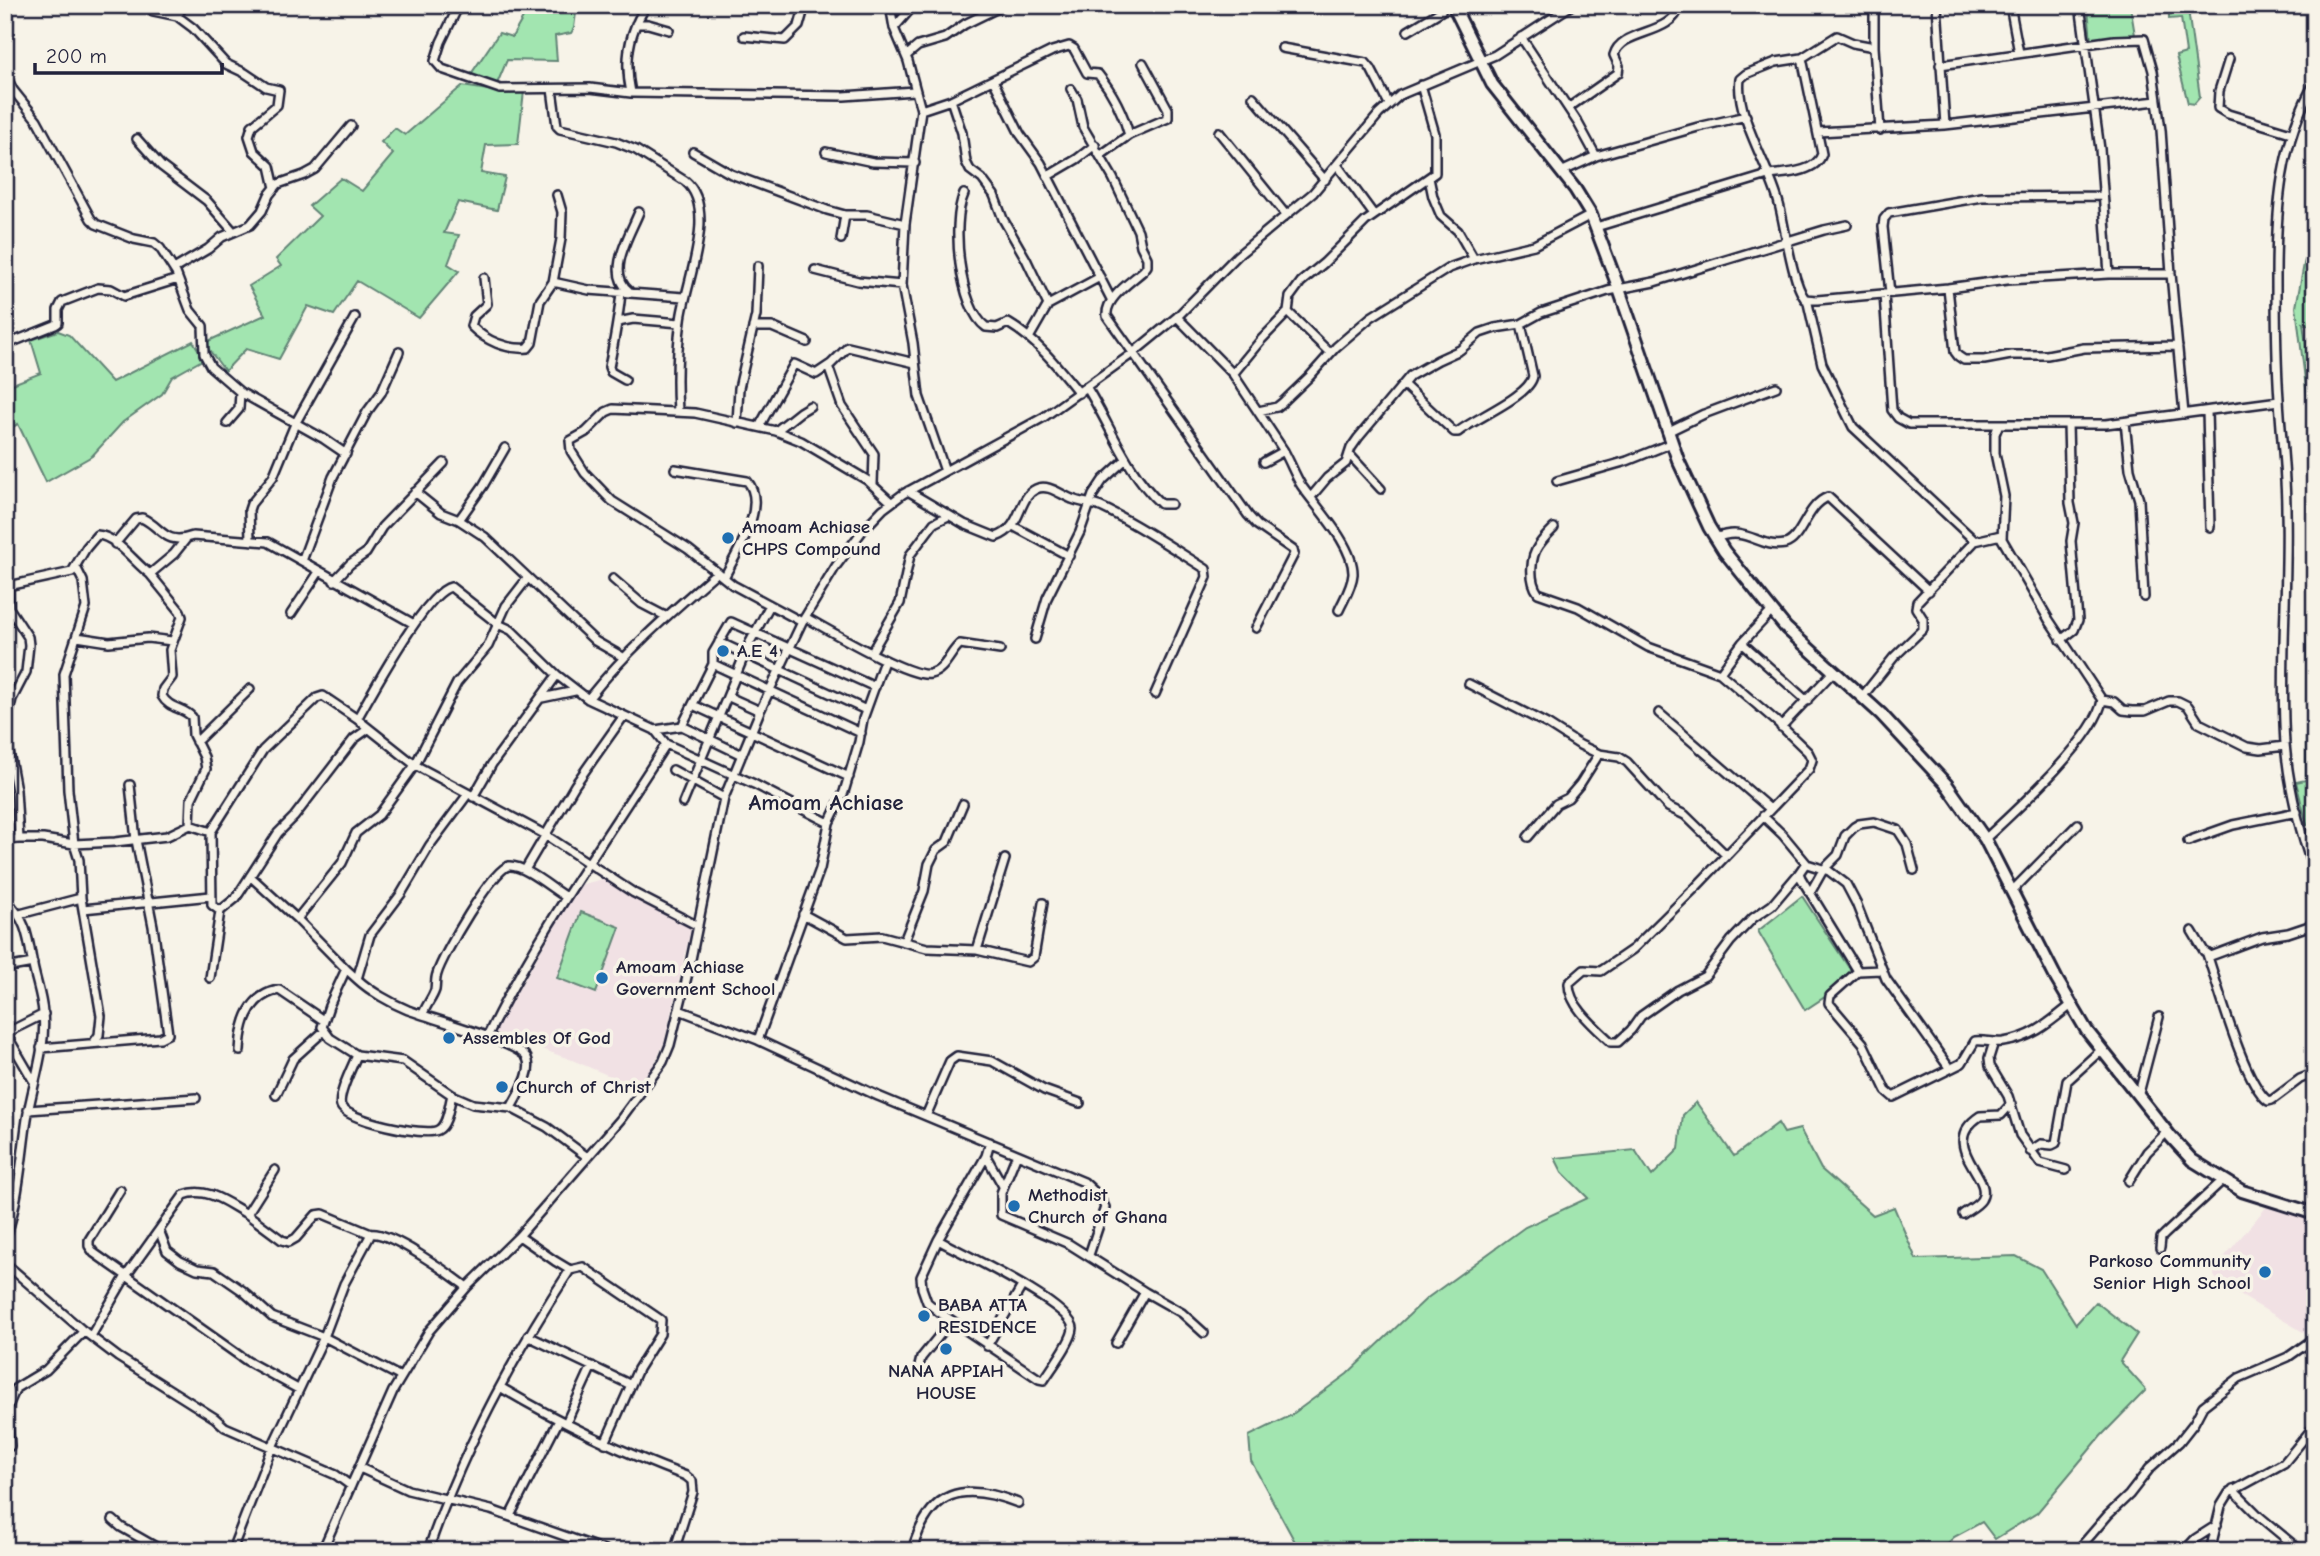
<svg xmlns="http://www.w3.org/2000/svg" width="2320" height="1556" viewBox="0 0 2320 1556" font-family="'Comic Neue',sans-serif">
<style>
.built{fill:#f1e1e4}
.green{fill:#a2e5b0;stroke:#628476;stroke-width:2}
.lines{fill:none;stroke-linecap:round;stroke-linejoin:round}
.street-casing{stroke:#22223b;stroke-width:12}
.secondary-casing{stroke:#22223b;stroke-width:16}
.street{stroke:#f7f3e8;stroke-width:7}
.secondary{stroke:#f7f3e8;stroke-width:10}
.poi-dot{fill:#1f6fb2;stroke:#f7f3e8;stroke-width:2.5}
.labels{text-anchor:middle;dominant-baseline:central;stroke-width:7;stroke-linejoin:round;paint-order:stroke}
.poi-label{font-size:19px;font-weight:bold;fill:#22223b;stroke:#f7f3e8;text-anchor:start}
.quarter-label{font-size:23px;font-weight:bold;fill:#22223b;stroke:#f7f3e8}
</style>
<rect width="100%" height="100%" fill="#f7f3e8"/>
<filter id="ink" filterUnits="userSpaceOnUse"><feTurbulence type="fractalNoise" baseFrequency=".0143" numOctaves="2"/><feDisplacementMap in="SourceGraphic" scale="14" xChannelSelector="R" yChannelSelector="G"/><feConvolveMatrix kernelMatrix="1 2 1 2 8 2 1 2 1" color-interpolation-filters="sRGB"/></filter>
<g filter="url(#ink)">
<path class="built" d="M603,879L692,925L664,1043L650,1073L638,1088L572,1060L494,1032L579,885Z
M2268,1205L2315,1220V1328L2310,1336L2219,1283L2214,1276L2215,1268Z"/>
<path class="green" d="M515,5H577L574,28L571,33L555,36L557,61L507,60L497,84L469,77L499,33L512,37L523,18Z
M2130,5L2135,35L2091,41L2088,8Z
M2169,5H2190L2189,17L2200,97L2194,104L2188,103L2176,56L2186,53L2181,18L2169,19Z
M462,86L495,91H524L518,144L486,145L481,173L505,177L497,210L458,202L444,233L459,235L448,264L459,271L419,318L357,281L334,315L308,306L279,359L246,349L225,371L204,343L265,315L249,286L281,266L276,259L320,216L309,206L341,178L362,191L393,154L381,142L395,128L405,135Z
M2315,224V328L2303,323L2311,382L2315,391V827L2313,824L2307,825L2296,782L2306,780L2307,649L2313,515L2310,420L2296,307L2304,264Z
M58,331L69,335L112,382L193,341L204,359L172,377L162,394L123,422L92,456L46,482L18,424L5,431V387L41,373L31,340Z
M1802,896L1855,977L1805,1010L1758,931Z
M581,912L620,927L596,993L557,978Z
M1696,1102L1734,1156L1778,1123L1784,1133L1800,1129L1821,1169L1873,1215L1894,1207L1916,1259L2016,1256L2041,1269L2076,1324L2096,1302L2137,1334L2120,1361L2146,1390L2101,1436L2037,1513L1995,1539L1982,1522L1954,1537L1940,1551H1300L1251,1461L1249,1436L1290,1416L1347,1374L1426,1299L1525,1227L1588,1198L1562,1172L1555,1158L1635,1150L1652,1176L1679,1149L1683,1115Z"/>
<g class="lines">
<g class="street-casing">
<path id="street" d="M459,5L441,42L435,61L442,69L500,89L590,88L631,93
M498,5L508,10
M647,5C628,32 624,61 631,93L844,96L914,91
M890,5L894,28L908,61L921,110L905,224L902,285L913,343L919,396L945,471
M1874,5V47L1880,130
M1937,5L1945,125
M2010,5L2019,53
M2080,5L2100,149L2109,274
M153,11L177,16L193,28L226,64L245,73L266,87L279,90L277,105L252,126L249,136L254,151L270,166L275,188
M177,16L184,5
M636,24H648L669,30
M894,28L914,5
M1408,31L1441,11
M744,36L785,40L799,26L805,5
M1521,37L1578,123L1596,156
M1874,47L1853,43L1837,36L1802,58L1776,62L1746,74L1740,79C1735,116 1770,167 1779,204C1785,226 1792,282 1805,299L1817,300L1948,288L2007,280L2109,274H2171
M1282,48L1366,63L1371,69L1389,104
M906,56L918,46L945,38L965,24L1004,5
M2229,59L2219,91L2218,108L2228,114L2291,133
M1940,65L2114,40L2144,39L2153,71L2161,130L2171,274L2184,414
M5,74L13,90L37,120L91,219L96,224L134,239L154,243L160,248L176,273L190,310L203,326L204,354L211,367L240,392L324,439L346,454
M993,80L1020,134L1041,163L1111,299
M2315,82C2280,143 2276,208 2276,277C2276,318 2276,358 2279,399C2281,436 2286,473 2286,510C2288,588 2280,666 2285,744C2289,788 2300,833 2315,874
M552,89L557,126L560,129L616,142L636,150L685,181C719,209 685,284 681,320C677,350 676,381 678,411
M1071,89L1077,99L1083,127L1113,178L1138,231L1141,246L1147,258V266L1144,270C1131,282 1105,298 1107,316L1248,515L1257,525L1293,550L1294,554L1256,628
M1253,97L1325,180
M951,100L962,133L966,162L970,170L982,179L994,195L1003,219L1026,259L1048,305
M1568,108L1618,73L1619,66L1614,55C1621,28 1672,37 1680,5
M921,110L951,100L1052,51L1069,46L1074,49L1087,73L1098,74C1113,93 1123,112 1129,135L1101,155
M1219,132L1286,215
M1818,132L1945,125L2157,101
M1129,135L1168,118V109L1143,63
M137,139L161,166L207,201L233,231
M693,152L731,174L827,210L845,215H867L905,224
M826,152L873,162L915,163
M1338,166L1374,215
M1561,172L1596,156L1698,127L1746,116
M1048,176L1077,159L1095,145
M1429,178L1433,197L1441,216L1458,231L1474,259
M964,194C951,222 959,308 986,327L997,328L1008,323C1037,340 1058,367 1079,393
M1596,227L1768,175C1785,173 1816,173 1822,154L1802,58
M841,239L845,215
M174,269L208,249L222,237L250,225L262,211L269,195L278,184L304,175L315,169L351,126
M815,270L858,281L902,285
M484,278L487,304L474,316L471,326C486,341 507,350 528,348L532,343L540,301L553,282L561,239L562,212L557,195
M553,282L589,290L684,297
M1948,288L1955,352L1958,356L1964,360H1984L2011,355H2047L2084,348L2178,346
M629,291C605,272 631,233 639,212
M621,292C619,317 614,341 609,367L611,372L625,380
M1890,293L1883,227L1884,219L1889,213L1982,197L2103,196
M1884,294L1892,410L1898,418L1909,424H2106L2279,401
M1807,299L1822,364L1853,427L1975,541
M1288,312L1330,353
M1177,317L1233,374L1284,451
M618,322L633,319L680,323
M753,327H772L807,342
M1029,338L1048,305L1100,277
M5,345L55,325L58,323V310L62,302L98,288L111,289L124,296L178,279
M828,366L842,406L874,454L873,484
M1233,374L1261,340L1288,312L1290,297L1301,282L1324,263L1366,221L1435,173V134L1421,85
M1404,385L1454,432H1458C1475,418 1530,396 1533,376L1521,324
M1087,388C1111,427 1127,472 1161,504H1171
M1258,411L1277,407L1282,403L1310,376L1336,347L1371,317L1449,268L1474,259L1534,245L1591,215
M2207,411L2210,527
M2125,422L2130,469L2139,500L2144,597
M227,423L239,409L240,392
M737,423L739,388L756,315L758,266
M759,427L794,364L816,374L831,364L848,347L915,363
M776,431L800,412L810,406
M1667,432L1704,414L1776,387
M1349,454L1381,489
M1264,462L1284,451C1290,462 1295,475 1301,485C1317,508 1354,546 1353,574C1352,587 1344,599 1339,610
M675,469L747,481C769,505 735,555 724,578
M1557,481L1627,461L1672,443
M908,491L964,524L996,537C1023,528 1017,498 1036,489C1048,483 1061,495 1072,499C1082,503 1093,503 1103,508C1139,525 1172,548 1206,569L1207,577L1155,694
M415,492L441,513L459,520L485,537L595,641L623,657
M1311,497L1327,478L1346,463L1351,448L1358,438L1410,376L1438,360L1460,350L1480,333L1495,328L1521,324L1541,313L1608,291L1654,282L1824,230L1847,225
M459,520L483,486L505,448
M1013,526L1069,556
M1554,528C1549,533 1543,539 1539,545C1530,557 1529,581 1538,593L1578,607L1648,647L1720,673L1777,722L1808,752L1812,760L1809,769L1696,887L1633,949L1601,971L1584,970L1569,983C1568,1005 1596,1028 1611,1042H1618L1631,1030L1641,1016L1678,990L1705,976L1731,941L1753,918L1772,905L1799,873
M1716,538C1747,525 1759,549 1785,544C1802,540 1806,505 1828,497L1929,591
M250,539L249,510L251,504L273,477L295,424L355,317
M115,544L136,519L142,518C163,528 164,546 193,536L268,542L414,624
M302,561L333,477L367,412L381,393L399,352
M76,567L83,581L86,607L64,674L68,790L74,844L79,860L81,898L101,1016L99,1035L94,1042
M150,574L180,611L182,617L170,650L172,677L163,689L162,696C169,709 183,707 192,717L193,735L204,757L206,769L191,800L190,825
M613,579L642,604L665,616
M334,581L350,564L366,553L382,527L444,463
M291,614L319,572
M805,617C827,629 909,678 930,674C945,671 950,652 960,644L1000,650
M802,622L733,585L688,549L612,501L585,473L571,451L570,441L586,432L606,412L613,409L695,413L776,431L801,441L867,480L891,502
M77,637L109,642L148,638L172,641
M1035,639L1047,598L1080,532L1093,495L1103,480L1125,460
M2061,640L2074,630L2078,620L2071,541L2074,523L2070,503L2068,424
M719,642L866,710
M1742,643L1807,701
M871,653L900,603L910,555L934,523L948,516
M713,664L861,733
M1720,673L1742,643L1771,612
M1469,684L1547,724L1580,745L1599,754L1619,757L1627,762L1668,807L1685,815L1726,855
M729,697L760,711
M1862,697L1894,657L1923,629V619L1916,608L1917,602L1975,541L2001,535
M542,698L575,691
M588,699C628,649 670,613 717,572
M2102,700L2114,702L2123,710L2132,711H2145L2169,701H2178L2188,706L2199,723L2247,747L2261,749L2285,746
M693,705L849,777
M1659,713L1770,809
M357,719C371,694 427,591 451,587L498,624L511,630L557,675L588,699L655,730L666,744L754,784L829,823
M682,726L742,755
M1781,727L1834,671
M368,729L354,739L294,817L278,833L236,898L220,911L212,905L211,832L263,750L317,698L323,696L357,719L415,765L544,834L634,893L698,926
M655,730L682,726L713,664V653L731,622L875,687
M196,742L250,689
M673,770L724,798
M468,794L430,845L401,894L370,935L357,979L346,969L329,1006L322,1027L330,1038L357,1055L403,1061L452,1095L473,1104L511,1108L547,1127L586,1156
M473,797L492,764L557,675
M683,803L749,644L770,605
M1763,816L1783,835L1807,864L1829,871L1846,884L1856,903L1886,979L1950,1069
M1528,837L1556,804L1568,798L1580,784L1599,754
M19,839H43L74,844L115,842L167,836L190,825L211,832
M1985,839C2015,811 2097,737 2102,700L2049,620L2002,539L2004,496L1995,453V434L1999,424
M5,840L19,839L16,790L5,730L12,699L26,672L29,645L28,637L9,608L8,586L72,572L86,548L97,535C117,536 134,563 150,574L174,554L186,539
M2188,841L2233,825L2297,812
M1806,863L1799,873L1801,878L1858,971
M525,870L575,785L623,717
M250,876L297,919L346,969
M2012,891L2078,824
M1810,893L1823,870L1838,855L1845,836L1854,827L1859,824L1874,822L1898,830L1907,844L1914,870
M5,899C27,920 28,937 33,966C36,981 42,997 43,1013C47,1048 32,1085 27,1119C21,1160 19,1201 5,1240
M83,909L211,896
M20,914L81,898
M803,914L847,938L882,936L927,948L977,950L1028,962L1034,957L1043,903
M297,919L342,863L356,833L379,815L415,765L457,683L488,646L506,606L527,579
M2192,931L2204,951L2211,956L2262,937L2288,933L2315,924
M904,941L924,891L929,864L936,850L947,842L963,804
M977,950L1005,859
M2207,954C2218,986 2244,1083 2268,1101L2272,1100L2300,1079L2315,1073
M5,968L33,963
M1881,970L1858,971L1830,996L1829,1003L1863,1043L1886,1091L1893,1097L1962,1063L1975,1041C1985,1040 1993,1043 2003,1042C2032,1038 2049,1023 2071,1005
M210,978L220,911
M357,979C370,991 391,1003 408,1010C429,1018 518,1042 527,1058C534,1073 517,1095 511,1108
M679,1010L758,1040L878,1096L1084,1182L1099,1196L1105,1207L1089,1255
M423,1014C426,1005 432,999 435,990C436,985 435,979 437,974C442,956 493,868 509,866C525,865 552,889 566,897
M5,1032L33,1080
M6,1033L44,1014
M488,1035C538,932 605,840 666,744
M758,1040L820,869L829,823L844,792L859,742L863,719L884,661
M1994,1042L1989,1058L1990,1066L2008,1096L2020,1135L2040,1163L2066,1170
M41,1048L160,1038L168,1034L153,926L136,840L130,785
M240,1051C241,1023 249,995 279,990L323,1020
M357,1055C353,1065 337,1096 341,1106C346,1120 425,1137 438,1130C448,1125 449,1105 452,1095
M276,1095L293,1059L324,1031
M2138,1097L2159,1017
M28,1110L196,1098
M926,1116L950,1061L957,1056L992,1061L1044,1090L1080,1103
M2030,1151L2041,1144L2052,1145L2056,1143L2067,1081L2101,1050
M1017,1154L1001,1193V1215L1069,1244L1145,1292L1116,1343
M986,1156L1003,1186
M275,1170L247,1214L282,1240L289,1242L296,1238L316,1215L323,1214L371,1234
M2129,1181L2147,1152L2167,1132
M120,1190L89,1240V1246L94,1253L247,1361L298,1389
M1963,1214C1968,1210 1977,1206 1981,1200C1996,1177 1935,1146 1980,1116L2001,1115L2011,1104
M159,1230L167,1251L180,1261L197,1269L214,1271L243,1291L272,1317L324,1337L401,1377
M938,1240C961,1253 1071,1304 1073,1328C1073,1340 1051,1369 1044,1380L1039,1379L939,1312L927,1302L922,1288L921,1277L938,1240L986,1156L990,1142
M2160,1248L2161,1238L2165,1234L2223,1180
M5,1263L81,1329L118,1357L215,1418L225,1427L336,1475L351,1486
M570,1270L583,1267L661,1320L660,1334L638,1369L605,1443
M1145,1292L1182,1313L1204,1333
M91,1336L126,1276L184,1195C207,1186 227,1203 247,1214
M528,1336L631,1385
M987,1346L1022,1286
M919,1366L921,1358L951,1321
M500,1387C559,1422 621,1452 686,1476L692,1481L693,1492L674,1551
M566,1423L592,1366
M10,1446L7,1409L16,1388L46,1370L84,1331
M360,1468L408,1490L491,1510L607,1551
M2233,1490L2260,1517L2301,1551
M510,1516L559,1420
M113,1520L121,1527L163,1551
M234,1551L235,1542L272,1447L324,1337L344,1284L371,1234C390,1231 450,1274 467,1287
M322,1551L393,1391L429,1331L467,1287L519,1236L620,1120L663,1062L670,1045L689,969L724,798L760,711L802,622L836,566L863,530L883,509L903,494L1044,417L1133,353L1177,317L1237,256L1313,193L1379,114L1400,95L1495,55L1572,5
M428,1551C462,1450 512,1358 570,1270L555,1261L519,1236
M912,1551C929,1490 962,1481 1018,1503
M2077,1551L2108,1515L2129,1495L2150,1468L2179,1442L2194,1423L2203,1406L2239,1378L2288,1357L2315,1338
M2184,1551L2195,1539L2217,1525
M2210,1551L2221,1506L2229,1493L2284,1463L2315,1425"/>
</g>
<g class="secondary-casing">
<path id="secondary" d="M1453,5L1492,84L1575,189L1591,215L1619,289L1678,460L1709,527L1724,551L1786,628L1881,714L1947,785L1985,839L2057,980L2087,1031L2171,1137L2192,1160L2242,1191L2315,1214"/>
</g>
<use href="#street" class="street"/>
<use href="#secondary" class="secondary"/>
</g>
</g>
<g class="poi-dot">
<circle cx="728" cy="538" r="7"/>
<circle cx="723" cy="651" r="7"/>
<circle cx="602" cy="978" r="7"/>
<circle cx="449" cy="1038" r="7"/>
<circle cx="502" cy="1087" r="7"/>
<circle cx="1014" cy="1206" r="7"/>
<circle cx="2265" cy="1272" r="7"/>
<circle cx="924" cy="1316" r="7"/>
<circle cx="946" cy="1349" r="7"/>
</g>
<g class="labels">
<g class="poi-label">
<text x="742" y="527">Amoam Achiase<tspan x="742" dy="22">CHPS Compound</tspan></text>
<text x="737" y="651">A.E 4</text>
<text x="616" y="967">Amoam Achiase<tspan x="616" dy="22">Government School</tspan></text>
<text x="463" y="1038">Assembles Of God</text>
<text x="516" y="1087">Church of Christ</text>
<text x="1028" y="1195">Methodist<tspan x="1028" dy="22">Church of Ghana</tspan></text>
<text x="2251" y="1261" text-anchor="end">Parkoso Community<tspan x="2251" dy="22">Senior High School</tspan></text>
<text x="938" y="1305">BABA ATTA<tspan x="938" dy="22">RESIDENCE</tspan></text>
<text x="946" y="1371" text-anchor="middle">NANA APPIAH<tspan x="946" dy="22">HOUSE</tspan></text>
</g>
<g class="quarter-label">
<text x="826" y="802">Amoam Achiase</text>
</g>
</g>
<rect width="2320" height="1556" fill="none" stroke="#f7f3e8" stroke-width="28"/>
<rect x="14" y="14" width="2292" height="1528" fill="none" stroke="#22223b" stroke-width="2.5" filter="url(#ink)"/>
<path d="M35 63v10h187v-10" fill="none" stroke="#22223b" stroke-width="3.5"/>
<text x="46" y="63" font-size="21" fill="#22223b" stroke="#f7f3e8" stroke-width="5" paint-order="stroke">200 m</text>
</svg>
